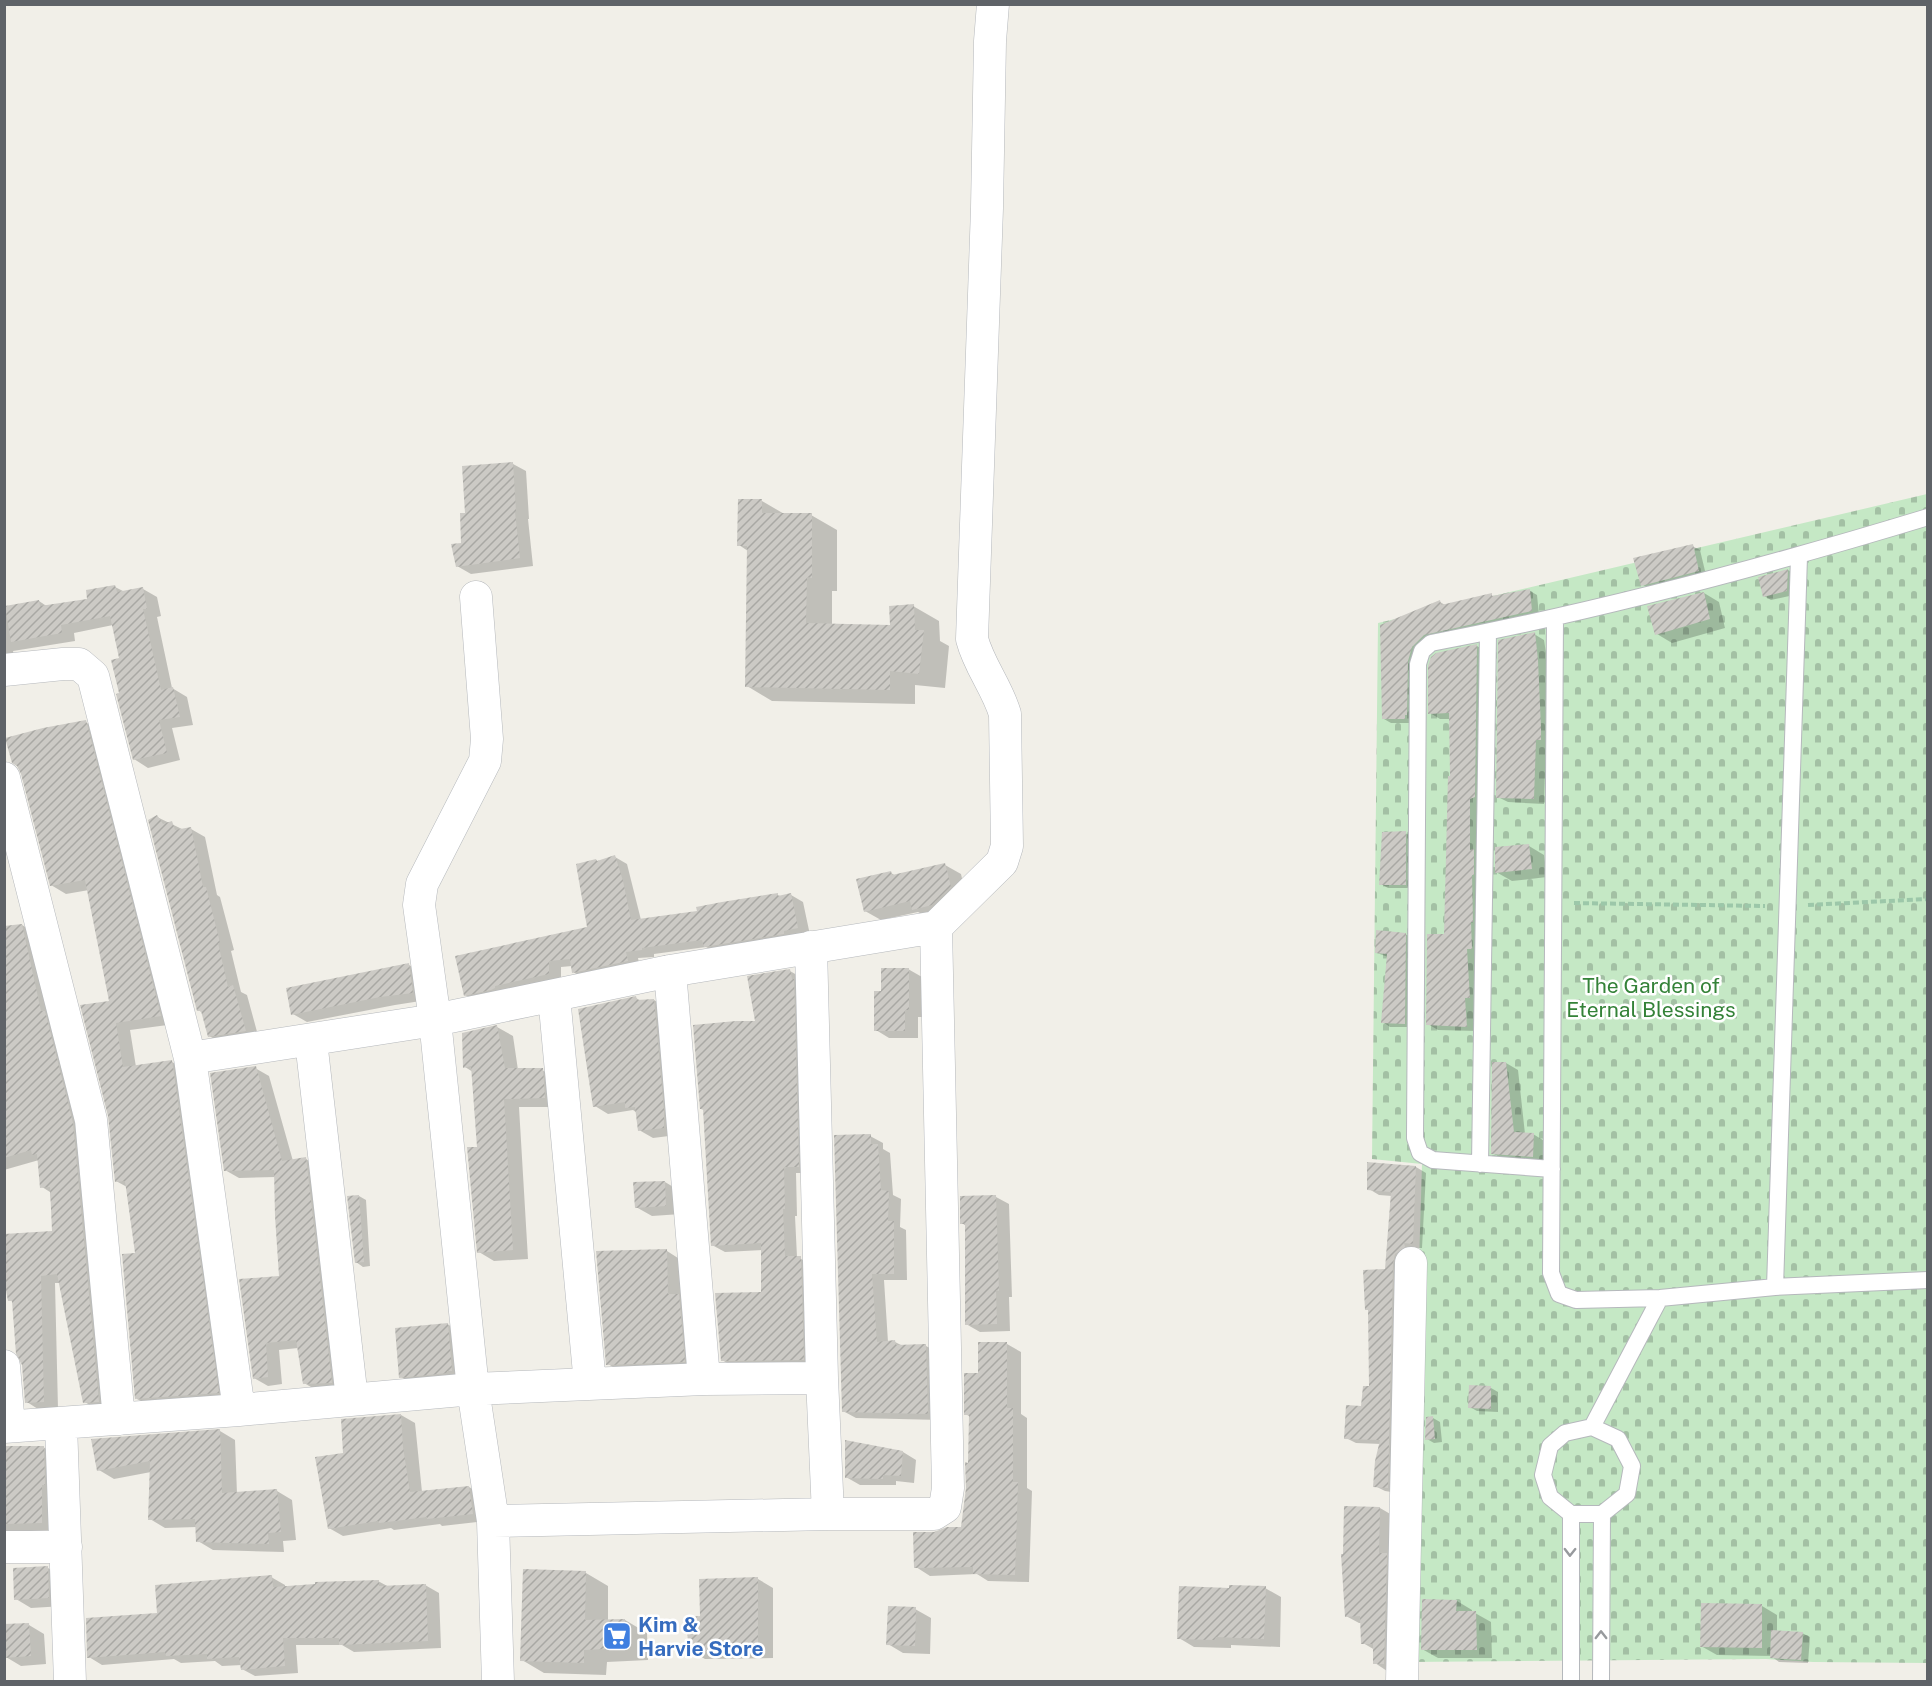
<svg xmlns="http://www.w3.org/2000/svg" width="1932" height="1686" viewBox="0 0 1932 1686" font-family="'Public Sans',sans-serif">
<style>
.cemetery{fill:url(#cemetery-stones)}
.shadow{fill:#0003}
.building{fill:url(#building-hatch)}
.lines{fill:none;stroke-linecap:round;stroke-linejoin:round}
.lane-casing{stroke:#b5b8bc;stroke-width:18}
.street-casing{stroke:#b5b8bc;stroke-width:33}
.path{stroke:#9cc7a9;stroke-width:4;stroke-dasharray:6 3;stroke-linecap:butt}
.lane{stroke:#fff;stroke-width:16}
.street{stroke:#fff;stroke-width:32}
.oneway{stroke:#979a9d}
.labels{text-anchor:middle;dominant-baseline:central;stroke-width:5;stroke-linejoin:round;paint-order:stroke}
.park-label{font-size:21px;fill:#348238;stroke:#fff}
.shop-label{font-size:21px;font-weight:bold;fill:#366cbe;stroke:#fff;text-anchor:start}
</style>
<defs>
<pattern id="cemetery-stones" width="16" height="16" patternUnits="userSpaceOnUse" patternTransform="scale(1.5)"><rect width="16" height="16" fill="#c5e8c5"/><path d="M2 7V4a2 2 0 0 1 4 0v3zM10 15v-3a2 2 0 0 1 4 0v3z" fill="#a3c0a4"/></pattern>
<pattern id="building-hatch" width="6" height="6" patternUnits="userSpaceOnUse" patternTransform="scale(1.5)"><rect width="6" height="6" fill="#cccac5"/><path d="M-1 1l2-2M0 6l6-6M5 7l2-2" fill="none" stroke="#a9a8a4"/></pattern>
</defs>
<rect width="100%" height="100%" fill="#f1efe8"/>
<path class="cemetery" d="M1927,494V1663L1813,1662L1766,1659L1407,1662L1422,1164L1372,1159L1378,623Z"/>
<path class="shadow" d="M513,464L526,471L529,519H528L533,566L471,574L457,566L467,515Z
M762,501L786,515H811L837,530V591H832V625L891,627L913,606L939,621L940,641L949,646L945,688L915,685V704L772,701L747,686L748,551L739,545Z
M1692,546L1700,550L1706,575L1650,589L1643,585Z
M1788,570L1795,574L1794,595L1771,600L1764,596Z
M115,587L125,592L143,589L157,597L161,616L157,617L172,688L187,697L193,725L172,728L180,760L148,768L134,759L121,694V659L113,625L74,633L75,641L13,651L14,656L4,658V607L39,601L48,607L89,600Z
M1530,591L1537,595L1539,615L1422,647L1412,723H1391L1384,719L1381,626L1440,602L1445,605L1491,595L1495,597Z
M1704,593L1719,602L1725,628L1672,643L1657,634Z
M1534,634L1544,640L1548,666L1544,804L1508,802L1498,797Z
M1477,646L1487,652L1477,1031L1438,1030L1428,1024L1445,936L1451,778V719H1440L1430,713L1437,654Z
M85,722L100,730L175,1024L130,1030L136,1067L172,1062L187,1070L233,1401L152,1407L137,1399V1254L127,1187L116,1181L111,1002L89,890L66,894L51,885Z
M157,817L184,830L191,829L205,837L217,895L220,897L234,950L231,951L241,992L247,995L259,1039L224,1044L209,1036L203,1013L198,1010Z
M1405,833L1413,837V888H1388L1381,884Z
M1529,846L1544,855L1547,877L1512,881L1496,872Z
M615,857L627,864L641,920L698,913L778,895L781,897L791,895L803,902L810,935L717,953L706,947L654,954V957L638,958L640,968L585,979L573,972L572,966L561,967V980L478,1002L465,995L589,929L596,860L598,862Z
M945,865L961,874L966,896L929,918L918,912L881,920L865,911L891,873L896,876Z
M22,925L37,934L87,1132L113,1410L99,1411L85,1402L60,1283H55L58,1409L41,1411L27,1402L23,1364L14,1303L10,1300L54,1232L50,1192L42,1187L39,1160L4,1170V934Z
M1405,934L1413,938L1412,1027H1390L1383,1022L1388,957L1377,953Z
M409,965L423,973L427,1000L395,1005L307,1022L293,1014Z
M908,969L922,977L923,1017H918V1038H889L876,1030L883,993Z
M790,971L802,978L811,1173H796L797,1216H795L797,1257L813,1265L816,1366L734,1367L722,1360L763,1294V1250L725,1252L712,1245L704,1110L701,1109Z
M636,998L641,1001L654,1000L668,1008L677,1135L653,1138L639,1130L637,1113L633,1110L608,1114L595,1106Z
M497,1027L513,1036L518,1070H542L558,1079L560,1107H519L528,1259L494,1261L479,1252L478,1148L473,1072L465,1067Z
M1506,1063L1518,1070L1525,1134H1533L1546,1142L1545,1163L1505,1160L1492,1153Z
M255,1068L269,1076L293,1161L306,1159L319,1167L345,1390L318,1391L304,1383L298,1348L279,1350L282,1384L268,1386L254,1378L281,1278L276,1177L239,1178L225,1170Z
M870,1136L883,1143V1149L890,1153L893,1195L901,1199L900,1227L906,1230L907,1280H884L888,1342H895L903,1346H926L939,1353L941,1420L856,1418L843,1411Z
M1416,1167L1426,1173L1422,1248H1414L1398,1493L1385,1491L1375,1486L1381,1444L1356,1443L1346,1438L1363,1408L1371,1387L1369,1311L1367,1309L1386,1270L1392,1196L1379,1195L1369,1189Z
M665,1182L680,1191L681,1214L652,1216L636,1207Z
M359,1196L366,1200L370,1266L363,1267L356,1262Z
M996,1197L1009,1204L1012,1297H1009L1010,1331L980,1332L966,1324V1226L962,1223Z
M667,1251L681,1260L699,1370L623,1373L608,1364Z
M447,1324L463,1333L462,1382L416,1386L401,1377Z
M1007,1344L1021,1352V1414L1027,1418V1488L1032,1491L1029,1582L988,1581L977,1574L930,1576L916,1567L934,1533L963,1528L970,1465V1417L966,1414L980,1375Z
M1491,1388L1498,1392V1412L1477,1411L1470,1407Z
M401,1415L415,1423L422,1492L469,1487L483,1495L486,1521L442,1526L440,1524L394,1530L391,1528L343,1536L329,1528L345,1454Z
M1433,1418L1440,1422L1442,1442L1434,1443L1427,1439Z
M220,1431L235,1440L237,1494L277,1491L292,1500L296,1540L283,1541L284,1552L213,1550L198,1541L197,1527L165,1528L150,1519L151,1472L114,1479L99,1470Z
M43,1447L57,1455L55,1530L31,1531V1535H4V1448Z
M903,1452L916,1460L914,1483L896,1481V1485H860L846,1477Z
M1380,1508L1392,1515L1387,1671L1375,1663V1650L1363,1643L1362,1623H1359L1346,1616Z
M48,1568L63,1577L64,1606L31,1608L16,1599Z
M586,1573L608,1586V1621L625,1620L647,1633L648,1660L607,1662L606,1675L544,1673L522,1660Z
M271,1577L285,1585V1588L378,1581L389,1587L425,1585L439,1593L441,1648L354,1652L342,1645H296L298,1673L255,1676L242,1669V1665L222,1666L215,1661L181,1663L174,1659L102,1665L89,1657L158,1614Z
M758,1579L773,1588V1658L705,1659L689,1650L702,1618Z
M1265,1588L1281,1597L1280,1647L1231,1645V1648L1194,1647L1179,1638L1230,1589Z
M1457,1601L1472,1610V1613H1475L1491,1622L1492,1658H1438L1422,1649Z
M1762,1606L1777,1615V1632L1802,1633L1810,1637L1808,1663L1779,1662L1771,1656L1717,1655L1701,1646Z
M915,1609L931,1618L930,1654L903,1653L888,1644Z
M29,1625L44,1634L46,1664L21,1666L6,1657Z"/>
<path class="building" d="M513,462L516,512H515L520,558L456,567L451,544L461,543L460,513H465L462,466Z
M738,499H762V513H812V578L807,577L806,623L890,625L889,606L914,604L915,630H924L919,674L890,671V690L745,687L747,546H737Z
M1693,544L1699,571L1641,586L1633,558Z
M1788,569L1787,591L1763,597L1758,577Z
M115,585L117,592L143,587L147,609H143L161,690L173,687L180,717L159,720L167,753L133,760L116,694L119,693L111,660L119,658L110,616L61,625L62,633L11,642L5,606L39,600L40,606L87,599L86,590Z
M1530,589L1532,611L1424,635L1412,647L1408,661L1407,715H1405V719H1382L1380,625L1440,600L1441,605L1492,593V596Z
M1704,592L1710,619L1655,635L1647,606Z
M1535,632L1538,660L1541,728V740H1536L1534,799L1496,798L1498,640Z
M1477,644L1475,797L1470,799V850L1474,849V875H1472L1473,922H1471L1472,949H1467L1470,998H1465L1467,1027L1426,1025L1427,934H1444L1448,776H1450L1449,713L1428,714V666L1431,657L1436,653Z
M86,720L161,1016L116,1023L123,1067L172,1060L219,1393L135,1399L122,1254L135,1253L125,1181L115,1182L108,1116L80,1005L109,1001L85,880L50,886L21,774L17,766L12,763L5,738L43,728Z
M157,815L163,824L172,821L175,830L191,827L203,887H206L220,943H218L228,987L233,985L246,1031L208,1037L201,1011H197L148,820Z
M1406,831V885H1379L1382,832Z
M1529,844L1532,869L1495,873V847Z
M615,855L623,881L631,920L697,911L696,907L722,902L778,893V896L791,893L798,928L784,931V934L704,947L702,940L642,948V950L626,952L628,961L572,973L570,959L549,961V974L495,986V988L491,990L464,996L455,956L587,927L576,864L596,859L597,861Z
M945,863L951,887L932,905L912,910L910,901L864,912L856,879L891,871L892,875Z
M22,924L41,1011H45L73,1123L99,1402L83,1403L57,1274L41,1276L44,1402L25,1403L22,1365L16,1354L12,1301H8L4,1280V1234L52,1231L50,1187L40,1188L37,1154L32,1155L31,1150L4,1158V926Z
M1376,930L1406,933L1405,1024L1381,1023L1387,954L1375,953Z
M409,963L413,993L380,997L291,1015L286,988Z
M881,968H909V1010H905V1031H874V991H881Z
M790,969L792,979H794L799,1167H784L785,1209H783L785,1256H801L804,1360L721,1361L715,1293L761,1292V1243L711,1246L703,1109H700L693,1025L736,1021H755L747,976Z
M636,996L637,1000L654,999L664,1111V1128L638,1131L635,1107L625,1108V1102L593,1107L578,1009Z
M497,1025L505,1068H543L545,1098L504,1099L513,1250L477,1253L467,1147H477L471,1066L463,1068L462,1033Z
M1492,1062H1506L1514,1132L1534,1133L1533,1157L1491,1154Z
M256,1066L282,1161L306,1157L332,1383L303,1384L296,1340L266,1343L268,1377L253,1379L239,1279L279,1276L275,1216L274,1170L224,1171L210,1073Z
M871,1134V1144H878L881,1190L889,1191L888,1221H894V1274H872L877,1342L895,1340L896,1345L926,1344L928,1414L842,1412L834,1135Z
M1367,1162L1416,1166L1413,1244L1404,1243L1405,1247L1395,1254L1393,1263L1388,1488L1373,1487L1375,1461L1380,1440L1344,1439L1346,1405L1361,1406L1363,1386H1369L1368,1310H1365L1363,1270L1385,1269L1391,1192L1367,1190Z
M665,1181L666,1206L635,1208L633,1182Z
M359,1195L364,1262L355,1263L347,1196Z
M996,1195L999,1291L996,1290L997,1324L965,1325V1224H960V1196Z
M667,1249L668,1294H679L685,1362L606,1365L596,1251Z
M448,1323L452,1371H447V1373L399,1378L395,1328Z
M978,1342H1007V1408H1013V1482H1018L1015,1575L973,1574V1567L914,1568L913,1532H934L947,1527H961L966,1488L965,1462L968,1463L969,1415H964V1373H978Z
M1469,1385L1491,1386V1409L1468,1408Z
M401,1414L403,1447L410,1492L469,1486L473,1514L427,1519V1517L379,1523L378,1521L328,1529L315,1457L343,1453L341,1419Z
M1433,1416L1435,1439L1425,1440L1426,1417Z
M220,1429L222,1493L277,1489L281,1532L268,1533L269,1544L196,1542L195,1519L148,1520L150,1461L97,1471L91,1439Z
M845,1440L903,1451L901,1476L883,1475V1479L845,1478Z
M4,1446H44L45,1485H42V1523L4,1524Z
M1344,1506L1380,1507L1379,1553H1387L1384,1664H1373V1644H1361L1360,1616L1345,1617L1341,1554H1343Z
M48,1566L49,1598L14,1600L13,1568Z
M523,1569L586,1571L585,1620L625,1619L626,1648L584,1650V1663L520,1661Z
M272,1575L273,1587L315,1584V1582L379,1580V1586L426,1584L428,1641L339,1645V1638H283L285,1666L241,1670L239,1657L207,1659V1654L166,1656L165,1652L87,1658L86,1618L157,1613L155,1585Z
M758,1577V1650L688,1651L687,1617L700,1616L699,1579Z
M1229,1585L1266,1586L1264,1639L1216,1637L1215,1640L1177,1639L1179,1586L1229,1588Z
M1422,1599L1457,1600L1456,1611H1476L1477,1650H1421Z
M1701,1603L1762,1604V1648L1700,1647Z
M888,1606L916,1607L915,1646L886,1645Z
M29,1623L31,1656L4,1658V1624Z
M1771,1630L1803,1632L1801,1660L1770,1658Z"/>
<g class="lines">
<g class="lane-casing">
<path id="lane" d="M1555,618L1551,1273L1559,1294L1576,1300L1660,1298L1775,1287L1928,1280
M1480,1164L1488,633
M1552,1169L1433,1160L1420,1153L1415,1138L1418,664L1422,651L1431,643C1599,611 1764,567 1928,517
M1775,1287L1799,557
M1592,1427L1618,1439L1632,1466L1627,1494L1602,1514H1571L1550,1497L1543,1475L1550,1446L1565,1433L1592,1427L1660,1298
M1571,1682V1514
M1601,1682L1602,1514"/>
</g>
<g class="street-casing">
<path id="street" d="M476,597L487,739L485,761L422,884L419,905L435,1020L473,1389L493,1521L498,1682
M4,670L63,664H79L93,676L190,1058L239,1410
M4,778L91,1120L119,1419
M811,947L822,1378L828,1514
M670,971L704,1379
M554,996L590,1384
M311,1041L352,1399
M190,1058L435,1020L670,971L936,927L1002,862L1007,846L1005,714C997,687 979,666 972,639L987,208L990,41L993,4
M4,1366L9,1426
M61,1424L70,1682
M4,1427L239,1410L473,1389L704,1379L822,1378
M493,1521L828,1514H934L945,1507L948,1488L936,927
M4,1547H66
M1402,1682L1411,1263"/>
</g>
<path class="path" d="M1574,903L1765,906
M1808,905L1928,899"/>
<use href="#lane" class="lane"/>
<use href="#street" class="street"/>
</g>
<defs><path id="oneway-chevron" d="M-2-3.5L2.5 0L-2 3.5" fill="none" stroke-width="1.6" stroke-linecap="round" stroke-linejoin="round" transform="scale(1.5)"/></defs>
<g class="oneway">
<use href="#oneway-chevron" transform="translate(1570 1552) rotate(91)"/>
<use href="#oneway-chevron" transform="translate(1601 1635) rotate(-90)"/>
</g>
<defs>
<g id="supermarket-square" transform="scale(1.5)"><rect x="-9" y="-9" width="18" height="18" rx="4" fill="#3f7fe0" stroke="#fff"/><path d="M-6-5.5h2.5l.6 2H6L4.5 2H-2.5L-4.4-4H-6ZM-1.5 3.2a1.3 1.3 0 1 0 .1 0ZM3 3.2a1.3 1.3 0 1 0 .1 0Z" fill="#fff"/></g>
</defs>
<g fill-rule="evenodd">
<use href="#supermarket-square" x="617" y="1636"/>
</g>
<g class="labels">
<g class="park-label">
<text x="1651" y="985">The Garden of<tspan x="1651" dy="24">Eternal Blessings</tspan></text>
</g>
<g class="shop-label">
<text x="638" y="1624">Kim &amp;<tspan x="638" dy="24">Harvie Store</tspan></text>
</g>
</g>
<rect width="1932" height="1686" fill="none" stroke="#5f6368" stroke-width="12"/>
</svg>
